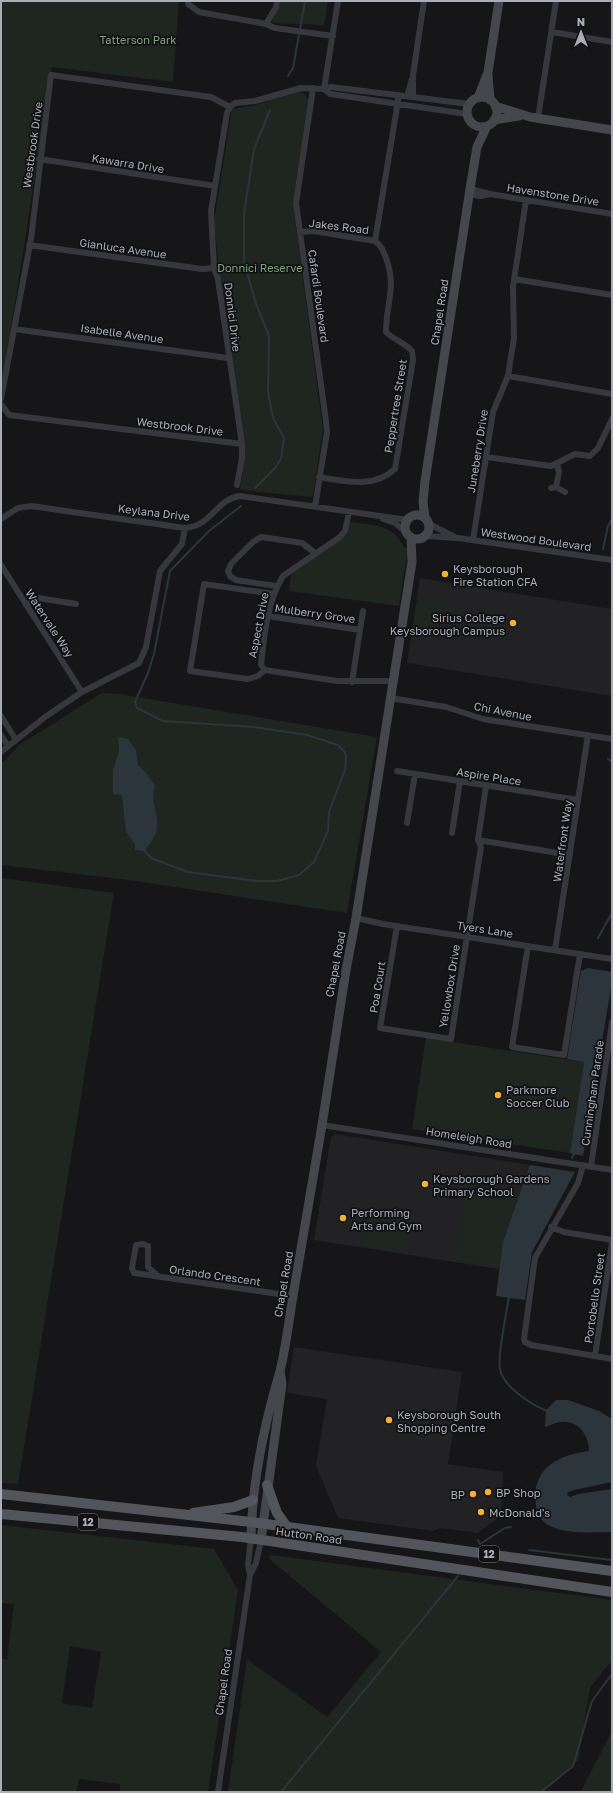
<svg xmlns="http://www.w3.org/2000/svg" width="613" height="1793" viewBox="0 0 613 1793" font-family="'Golos Text',sans-serif">
<style>
.built{fill:#222225}
.green{fill:#1e261f;fill-rule:evenodd}
.water{fill:#2c353c}
.lines{fill:none;stroke-linecap:round;stroke-linejoin:round}
.stream{stroke:#2c353c;stroke-width:2}
.street{stroke:#37383d;stroke-width:6}
.secondary{stroke:#45474d;stroke-width:9}
.primary{stroke:#53555c;stroke-width:10}
.poi-dot{fill:#f2b134;stroke:#111113;stroke-width:1.5}
.labels{text-anchor:middle;dominant-baseline:central;stroke-width:3.5;stroke-linejoin:round;paint-order:stroke}
.shield{fill:#111113;stroke:#7b7e86;stroke-width:1}
.shield-label{font-size:10px;font-weight:bold;fill:#a8adb8}
.park-label{font-size:11px;fill:#7fa381;stroke:#111113}
.street-label{font-size:11px;fill:#a8adb8;stroke:#111113}
.poi-label{font-size:11px;fill:#a8adb8;stroke:#111113;text-anchor:start}
</style>
<rect width="100%" height="100%" fill="#161618"/>
<path class="built" d="M420,578L612,609V696L407,663Z
M335,1134L530,1165L524,1203L503,1242L499,1269L314,1240L331,1137Z
M294,1347L462,1372L448,1464L503,1472L501,1516L478,1533L440,1528L433,1531L338,1518L316,1466L327,1399L287,1393Z"/>
<path class="green" d="M1,1H179L173,82L52,67L1,392Z
M276,1H328L324,25L272,23Z
M299,91L306,95L308,100L293,205L323,429L313,496L311,497L240,490L245,452L222,282L217,267L218,259L214,221L232,109L255,105Z
M350,522C373,525 393,524 404,547L408,549L399,606L289,591L291,574L344,537L348,533Z
M444,597L438,641L412,637L416,603L419,601Z
M102,693L119,694L377,737L347,913L129,880L1,865V764L19,745Z
M1,878L114,893L18,1484L1,1483Z
M426,1038L584,1062L570,1153L412,1129Z
M466,1187L518,1195L507,1268L455,1260Z
M369,1207L412,1214L406,1252L363,1246Z
M1,1525L214,1549L238,1590L208,1792H120V1784L79,1779L76,1792H1V1658L7,1660L14,1604L1,1603ZM70,1646L101,1652L92,1708L62,1703Z
M271,1555L612,1600V1660L590,1688L578,1761L540,1792H228L247,1659L327,1717L381,1652L268,1558Z
M612,1731V1792H580L581,1791Z"/>
<path class="water" d="M118,737L128,739L136,750L138,765L147,774L155,786C150,804 159,811 157,828C157,835 149,844 145,851L135,850V844L126,832L122,795L113,794V770L119,751Z
M588,968L612,972V982L583,1156L570,1153L584,1062L567,1059L581,971Z
M530,1165L575,1172L532,1252L525,1300L496,1296L503,1242Z
M556,1400H568L599,1411L612,1419V1482L574,1490L568,1492L567,1495L570,1497L578,1494L612,1489V1532C592,1532 566,1535 548,1525C540,1520 537,1513 536,1505C531,1468 558,1455 589,1451C589,1436 579,1420 561,1422C556,1422 550,1426 545,1427L546,1410Z"/>
<g class="lines">
<path class="stream" d="M288,76L293,68L305,1
M255,488L274,469L281,459L284,438L273,418L268,392L269,336L256,304L244,261V214L254,149L270,110
M603,549L608,526L612,519
M608,759L612,762
M145,851L151,858L188,872L257,881H277L299,875L314,862L328,831L329,812L345,770L346,757L345,752L338,745L307,735L254,727L163,721L137,708L135,702L148,673L154,654L170,571L209,531L241,506
M598,938L612,913
M572,1158L575,1152
M509,1296C507,1311 497,1356 500,1369C503,1387 532,1405 547,1411
M478,1540L480,1544L505,1528L511,1527
M529,1550L612,1560
M281,1792L458,1576
M541,1792L573,1766L592,1701L612,1674"/>
<path class="street" d="M188,1V4L199,12L266,24L275,28L333,36
M266,24L276,7L277,1
M552,32L612,42
M313,88L296,203L326,421L327,432L315,507
M324,89L330,94L467,114
M324,89L338,1
M407,96L412,79
M413,97V75L424,1
M538,118L556,1
M39,159L215,186
M470,189L490,194L612,214
M469,194L481,196L490,194
M300,232L313,231L375,241C382,246 383,251 386,258C397,288 386,303 386,332C394,340 404,342 412,351L413,360L395,469C373,489 346,481 319,477
M375,241L399,95
M29,245L202,269L214,268
M514,279L612,295
M14,329L228,358
M508,376L612,394
M1,399L31,239L51,75L211,97L230,107
M1,404L9,415L242,444
M486,457L551,466L575,454L590,456L598,448L612,419
M237,485L242,458V444L218,279L214,268L211,211L227,113L230,107L235,103L255,101L301,88L324,89L331,87L469,104
M556,487L559,472L557,464
M551,488L556,487L565,492
M349,512L345,531L340,537L283,576C267,602 264,636 261,665L265,670L337,681H393
M1,519L18,508L31,506L185,528C212,526 216,499 240,496L408,520
M383,519L395,523L407,533
M429,524L453,536
M426,536L458,538L612,560
M473,540L493,412L508,376L514,338L513,287L526,200
M1,565L82,692
M276,586L236,580L230,576L228,571L231,564L253,542L261,537L302,543L315,553
M26,605L38,598L76,604
M268,616L360,630
M265,670L258,676L248,679L190,671L204,584L274,594
M352,682L363,611
M390,698L446,707L483,719L612,739
M1,716L16,740
M1,735L8,746
M1,752L45,717L82,692L139,663L146,647L160,571L182,544L185,528
M397,771L578,800
M407,823L415,774
M452,833L460,781
M478,840L570,855
M356,918L383,924L612,959
M397,926L380,1028L451,1039L481,847L478,840L486,786
M528,946L512,1047L564,1055L580,954
M555,950L588,735
M322,1125L612,1170
M583,1165L578,1183L535,1258L524,1339L525,1342L531,1345L612,1359
M591,1166L612,1022
M551,1227L564,1232L612,1240
M158,1276L148,1267V1246L143,1244L136,1245L132,1268L134,1273L293,1296
M595,1356L612,1243
M250,1575L248,1564L251,1539
M218,1792L250,1575L256,1563L261,1540"/>
<path class="secondary" d="M488,75L490,100
M467 112a15 15 0 1 1 30 0a15 15 0 1 1-30 0Z
M478,98L488,72L499,1
M495,106L530,117L612,130
M494,120L519,116
M405 527a12 12 0 1 1 24 0a12 12 0 1 1-24 0Z
M425,518L423,502L425,481L470,189L477,147L487,126
M251,1539C252,1482 264,1425 280,1371C286,1347 289,1320 293,1296L322,1125L346,970L356,918L412,562L411,537
M261,1540L282,1384L280,1371"/>
<path class="primary" d="M267,1485L277,1513L287,1527
M1,1494L251,1522L612,1571
M193,1513L234,1507L253,1500
M1,1514L242,1537L612,1592"/>
</g>
<g class="poi-dot">
<circle cx="445" cy="574" r="4"/>
<circle cx="513" cy="623" r="4"/>
<circle cx="498" cy="1095" r="4"/>
<circle cx="425" cy="1184" r="4"/>
<circle cx="343" cy="1218" r="4"/>
<circle cx="389" cy="1420" r="4"/>
<circle cx="488" cy="1492" r="4"/>
<circle cx="473" cy="1494" r="4"/>
<circle cx="481" cy="1512" r="4"/>
</g>
<g class="labels">
<g class="shield">
<rect x="78" y="1514" width="20" height="16" rx="3"/>
<rect x="479" y="1546" width="20" height="16" rx="3"/>
</g>
<g class="shield-label">
<text x="88" y="1522">12</text>
<text x="489" y="1554">12</text>
</g>
<g class="park-label">
<text x="138" y="39">Tatterson Park</text>
<text x="260" y="267">Donnici Reserve</text>
</g>
<g class="street-label">
<text transform="translate(32 145) rotate(-82)">Westbrook Drive</text>
<text transform="translate(128 163) rotate(9)">Kawarra Drive</text>
<text transform="translate(553 194) rotate(9)">Havenstone Drive</text>
<text transform="translate(339 226) rotate(7)">Jakes Road</text>
<text transform="translate(123 248) rotate(8)">Gianluca Avenue</text>
<text transform="translate(319 296) rotate(82)">Cafardi Boulevard</text>
<text transform="translate(439 312) rotate(-81)">Chapel Road</text>
<text transform="translate(233 317) rotate(83)">Donnici Drive</text>
<text transform="translate(122 333) rotate(8)">Isabelle Avenue</text>
<text transform="translate(395 406) rotate(-81)">Peppertree Street</text>
<text transform="translate(180 426) rotate(7)">Westbrook Drive</text>
<text transform="translate(477 451) rotate(-81)">Juneberry Drive</text>
<text transform="translate(154 512) rotate(7)">Keylana Drive</text>
<text transform="translate(536 539) rotate(8)">Westwood Boulevard</text>
<text transform="translate(315 613) rotate(8)">Mulberry Grove</text>
<text transform="translate(50 623) rotate(57)">Watervale Way</text>
<text transform="translate(258 625) rotate(-79)">Aspect Drive</text>
<text transform="translate(503 711) rotate(11)">Chi Avenue</text>
<text transform="translate(489 776) rotate(9)">Aspire Place</text>
<text transform="translate(562 841) rotate(-82)">Waterfront Way</text>
<text transform="translate(485 929) rotate(9)">Tyers Lane</text>
<text transform="translate(335 964) rotate(-79)">Chapel Road</text>
<text transform="translate(449 986) rotate(-81)">Yellowbox Drive</text>
<text transform="translate(377 987) rotate(-81)">Poa Court</text>
<text transform="translate(592 1093) rotate(-82)">Cunningham Parade</text>
<text transform="translate(469 1137) rotate(9)">Homeleigh Road</text>
<text transform="translate(215 1275) rotate(8)">Orlando Crescent</text>
<text transform="translate(283 1284) rotate(-80)">Chapel Road</text>
<text transform="translate(594 1298) rotate(-82)">Portobello Street</text>
<text transform="translate(309 1535) rotate(8)">Hutton Road</text>
<text transform="translate(223 1682) rotate(-82)">Chapel Road</text>
</g>
<g class="poi-label">
<text x="453" y="568">Keysborough<tspan x="453" dy="13">Fire Station CFA</tspan></text>
<text x="505" y="617" text-anchor="end">Sirius College<tspan x="505" dy="13">Keysborough Campus</tspan></text>
<text x="506" y="1089">Parkmore<tspan x="506" dy="13">Soccer Club</tspan></text>
<text x="433" y="1178">Keysborough Gardens<tspan x="433" dy="13">Primary School</tspan></text>
<text x="351" y="1212">Performing<tspan x="351" dy="13">Arts and Gym</tspan></text>
<text x="397" y="1414">Keysborough South<tspan x="397" dy="13">Shopping Centre</tspan></text>
<text x="496" y="1492">BP Shop</text>
<text x="465" y="1494" text-anchor="end">BP</text>
<text x="489" y="1512">McDonald's</text>
</g>
</g>
<rect width="613" height="1793" fill="none" stroke="#a8adb8" stroke-width="4"/>
<g transform="translate(581 32)" stroke="#111113" stroke-width="3" paint-order="stroke">
<path d="M0-3L7 15L0 10L-7 15Z" fill="#a8adb8"/>
<text y="-6" font-size="11" font-weight="bold" text-anchor="middle" fill="#a8adb8">N</text>
</g>
</svg>
